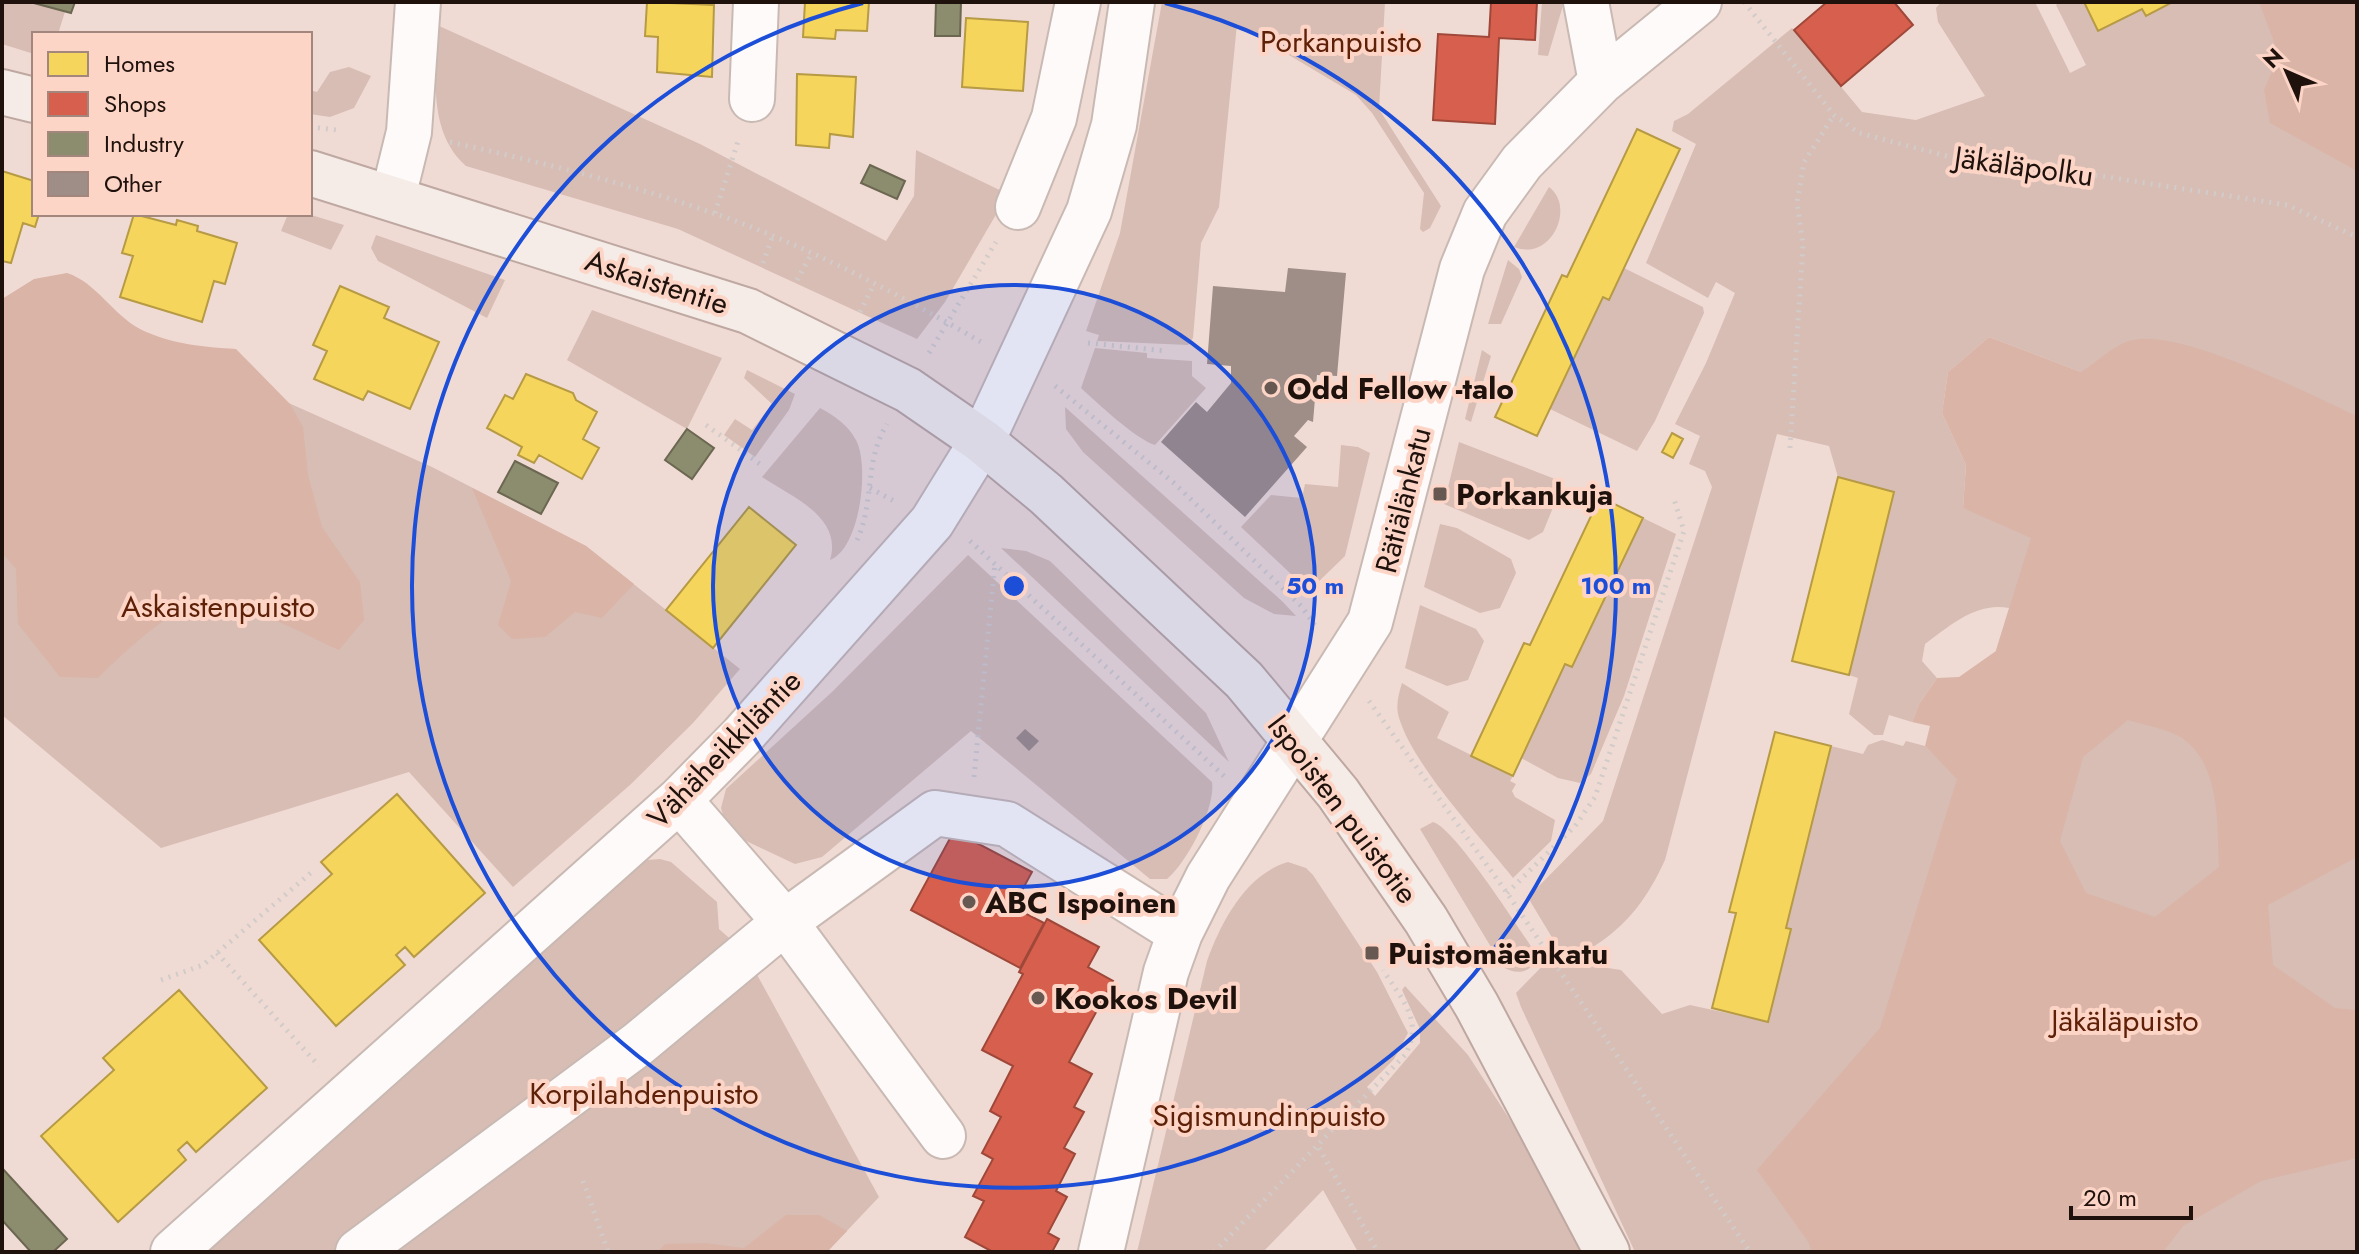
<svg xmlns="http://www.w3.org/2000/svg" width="2359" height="1254" viewBox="0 0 2359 1254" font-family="Jost,sans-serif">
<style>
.green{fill:#d8bdb4;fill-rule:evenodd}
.forest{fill:#d9b4a7;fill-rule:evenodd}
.homes{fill:#f6d55c;stroke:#b69a44;stroke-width:2}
.shops{fill:#d6604d;stroke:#9f483a;stroke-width:2}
.industry{fill:#8c8c6e;stroke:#6b6751;stroke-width:2}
.building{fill:#9f8d87}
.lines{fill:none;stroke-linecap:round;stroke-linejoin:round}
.minor-casing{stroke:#c9b9b3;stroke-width:48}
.major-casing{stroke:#bea8a1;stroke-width:48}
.path{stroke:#d1cbc9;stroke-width:5;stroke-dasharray:2 6;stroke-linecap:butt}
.minor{stroke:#fdfaf9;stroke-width:44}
.major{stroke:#f5ece8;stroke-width:44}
.ring{fill:none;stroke:#1d4ed8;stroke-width:4}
.poi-dot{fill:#685852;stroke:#fdd5c7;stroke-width:3}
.labels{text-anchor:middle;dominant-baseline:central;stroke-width:8;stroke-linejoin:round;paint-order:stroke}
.park-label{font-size:30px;fill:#5e2107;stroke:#fdd5c7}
.street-label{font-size:30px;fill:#1f110c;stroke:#fdd5c7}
.poi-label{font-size:30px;font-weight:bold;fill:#1f110c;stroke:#fdd5c7;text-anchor:start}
.centre{fill:#1d4ed8;stroke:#fdd5c7;stroke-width:4}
.ring-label{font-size:24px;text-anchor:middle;font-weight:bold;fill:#1d4ed8;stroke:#fdd5c7;stroke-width:8;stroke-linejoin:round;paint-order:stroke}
</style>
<rect width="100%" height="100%" fill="#f0dbd4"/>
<path class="green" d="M2,2H68L58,34H34V54L2,44Z
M1162,2H1385L1379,109L1441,206L1430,228L1423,232L1420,229L1424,193L1372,113L1356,95L1237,24L1219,207L1201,243L1193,338L1188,345L1097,341L1099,335L1086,331L1120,233Z
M1542,2H1564L1548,56L1538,55Z
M1941,2H2035L2070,73L2086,65L2056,5L2059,2H2084L2098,31L2142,9L2146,15L2171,2H2357V1252H1635L1521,1007L1516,993L1559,949L1530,901L1531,894L1603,821L1712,487L1705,471L1689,464L1700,436L1675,424L1706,363L1735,293L1716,282L1708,298L1646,263L1696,144L1672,131L1674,121L1688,114L1792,28L1862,112L1916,120L1985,96L1938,22L1936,8ZM1989,337L2081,372L1987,516L1963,508L1966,465L1942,413L1948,372ZM1777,434L1829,446L1838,477L1894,492L1849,675L1858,678L1849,714L1874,735H1883L1889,715L1912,722L1919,704L1937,678L1922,661L1925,644C1951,625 1976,602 2009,608L1957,777L1925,746L1906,741L1903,746L1882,740L1868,745L1863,754L1831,746L1786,928L1791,929L1768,1022L1690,1005L1662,1014L1621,970L1608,968L1593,947C1628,925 1648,897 1665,860Z
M437,25L700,144L886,241L914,196L916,150L1008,194L945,302L917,339L678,229L466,166C427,132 436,73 437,25Z
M349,67L371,76L354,108L330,117L310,114V90L317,92L330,72Z
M1549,187C1576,207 1551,262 1514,247Z
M288,214H308L344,225L331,250L281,231Z
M376,235L505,280L487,318L378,261L371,248Z
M1508,260L1519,269L1522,277L1501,324H1488Z
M1624,268L1703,307L1704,313L1655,421L1637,451L1550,409L1603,297Z
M2,302L253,387L432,467L586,546L740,669L693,723L630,785L513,887L409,772L161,848L2,715Z
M592,310L722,358L687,429L567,360Z
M1095,348L1147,353V358L1192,361V376L1206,388L1155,445C1137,440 1096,402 1081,388Z
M1482,350L1491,356L1471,422L1465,419Z
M747,370L795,394L789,410L755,457L724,435L735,419L752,430L772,404L744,378Z
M1065,407L1283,602L1296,616L1274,614L1244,598L1083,452L1066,429Z
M820,408C835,416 848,425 856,440C870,466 860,549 830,560C843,517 792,497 762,477Z
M1459,442L1555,479L1561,488L1543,532L1529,540L1444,504Z
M1341,445L1358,447L1370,453L1345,556L1309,591L1241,527L1271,495L1302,498L1305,484L1338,487Z
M1643,518L1676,534L1624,696L1591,774L1580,783L1558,778L1521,758L1565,664L1572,667Z
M1440,524L1457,528L1511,559L1516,573L1500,608L1480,613L1424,587Z
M1001,548L1026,551L1050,561L1206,713L1229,762Z
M968,555L1212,782C1216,807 1187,863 1167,879H1150L971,731L822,857L795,864L742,839L726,825L721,808L726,789L833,691Z
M1420,605L1476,629L1484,641L1468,680L1447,686L1405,668Z
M1402,683L1449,712L1437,738L1513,776L1510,781L1516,784L1512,791L1515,797L1555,820L1551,841L1513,878C1481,837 1410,763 1398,714C1396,703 1399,693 1402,683Z
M1433,822C1455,828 1519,929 1535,952L1537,961C1528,973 1516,975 1503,967L1420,829Z
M660,859L671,862L717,902L719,929L744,951L879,1197L827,1252H207L636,868L647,860Z
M1288,862L1306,868L1313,875L1377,972L1408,1033L1394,1059L1367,1087L1375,1096L1420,1043V1029L1402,990L1405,986L1468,1055L1512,1123L1582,1252H1358L1323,1190L1263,1252H1137L1207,961C1221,922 1246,874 1288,862Z"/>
<path class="forest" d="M2259,2H2357V171L2270,123L2264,90L2279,55Z
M67,273C97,283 112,314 140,329C170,344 204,347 236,349L290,404L303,427L308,475L322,527L360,582L364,620L339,650C300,633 241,597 198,604C169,609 119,657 98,678L60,677L18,624L16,569L2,553V299L34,279Z
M1989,337L2081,372C2096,363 2116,343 2133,340C2183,329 2308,394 2357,416V857L2268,905L2273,965L2335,1008L2357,1010V1158L2261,1181L2183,1226L2163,1252H1811L1809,1243L1757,1170L1880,1028L1957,779L1925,746L1930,726L1912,722L1919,704L1937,678L1959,677L1996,651L2031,538L1963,508L1966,465L1942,413L1948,372ZM2128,720C2144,725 2168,729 2182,738C2221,765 2217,825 2219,867L2155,917L2086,893L2060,841L2083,757Z
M472,488L586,546L634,584L602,618L575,612L545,637L512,639L498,625L511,581Z
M786,1215H819L847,1231L827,1252H658L665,1244L705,1243L744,1248Z"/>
<path class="homes" d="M647,2L714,5L712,77L657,72L658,37L645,36Z
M805,2H869L867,31L836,30L835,39L803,37Z
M2084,2H2171V3L2146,16L2142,9L2098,31Z
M966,18L1028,22L1023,91L962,87Z
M797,74L856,77L853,137L830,134L829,148L796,145Z
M1637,129L1680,149L1609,300L1603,297L1537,436L1495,417L1562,275L1567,277Z
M2,171L34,181V214H39L35,227L23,223L11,263L2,261Z
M134,214L176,225L177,220L198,226L197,231L237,243L225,284L214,281L202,322L120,297L133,256L122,253Z
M340,286L389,307L384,318L439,342L410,409L368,391L363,400L314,379L327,351L313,345Z
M526,374L573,393L576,400L597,412L583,439L599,448L582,479L539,455L534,463L518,455L522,447L487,428L505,395L513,399Z
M1672,433L1683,439L1673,458L1662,452Z
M1838,477L1894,492L1849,675L1792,661Z
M1600,497L1643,518L1572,667L1565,664L1513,776L1471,756L1524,643L1530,645Z
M749,507L796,545L713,648L666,610Z
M1775,732L1831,746L1786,928L1791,929L1768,1022L1712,1008L1736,913L1729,912Z
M397,794L485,893L414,957L405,947L396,955L405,965L336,1026L259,940L332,874L321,862Z
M179,990L267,1088L196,1152L187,1142L178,1150L186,1160L118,1222L41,1136L114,1070L103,1058Z"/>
<path class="shops" d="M1491,2H1537L1535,40L1499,38L1495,124L1433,120L1438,34L1489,37Z
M1827,2H1894L1913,25L1841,86L1794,30Z
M954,831L1032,872L1013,907L1044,923L1020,968L911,910Z
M1047,919L1099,947L1088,967L1113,981L1069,1062L1092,1074L1074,1107L1084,1112L1064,1148L1075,1154L1056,1191L1067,1197L1048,1233L1059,1239L1052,1252H993L965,1237L984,1201L973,1196L993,1159L982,1153L1001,1117L990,1111L1013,1066L982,1050L1023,974L1019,972Z"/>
<path class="industry" d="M30,2H75L71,13Z
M936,2H961L960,36H935Z
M870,165L905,181L897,199L861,183Z
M687,429L714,448L692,479L665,460Z
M515,461L558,483L541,514L498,492Z
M2,1168L67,1239L53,1252H31L2,1220Z"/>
<path class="building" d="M1288,268L1346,273L1337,376L1317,375L1313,422L1308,420L1294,436L1307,447L1245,517L1161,442L1196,402L1207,412L1231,383V366L1207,364L1213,286L1285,292Z
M1025,729L1039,741L1029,751L1016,738Z"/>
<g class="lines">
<g class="minor-casing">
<path id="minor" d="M1586,2L1601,82
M752,99L756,2
M393,197L409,132L418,2
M1018,207L1054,118L1078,2
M679,800L785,922L935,813L1007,824L1180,933
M173,1252L679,800L742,736L932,522L982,441L1089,211L1114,125L1132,2
M358,1252L638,1044L785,922L943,1136
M1101,1252L1166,972L1180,933L1208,877L1370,622L1462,269L1485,213L1522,162L1601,82L1699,2"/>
</g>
<g class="major-casing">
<path id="major" d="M2,92L34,100
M310,173L748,311L908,390L982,441L1046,494L1244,680L1338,793L1426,920L1477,1006L1607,1252"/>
</g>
<path class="path" d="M1744,2L1834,115L1859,133L1962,160L2024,164L2287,205L2357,237
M310,127L337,130
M450,142C539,162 627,183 713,213C801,243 901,295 981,342
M715,213L739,138
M763,263L772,238
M797,280L811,255
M860,312L873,286
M1088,343L1167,351
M929,353L996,242
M1055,386L1174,483L1301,606L1317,628
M706,425L760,464
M1790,448L1803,245L1797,202L1804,162L1834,115
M870,488L894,501
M857,540C875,501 864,461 887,424
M970,541L1224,776
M1369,701L1507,893L1750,1252
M974,777L995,563
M1507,893L1575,826L1595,797L1684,531L1673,496
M217,953L319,1066
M161,980L203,965L313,871
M1319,1148L1378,1252
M583,1181L608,1252
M1214,1252L1405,1055C1424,1020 1402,1000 1383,970"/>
<use href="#minor" class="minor"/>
<use href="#major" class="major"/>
</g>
<circle cx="1014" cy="586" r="301" fill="#1d4ed8" fill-opacity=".12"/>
<g class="ring">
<circle cx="1014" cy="586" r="301"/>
<path d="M1165 3A602 602 0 1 1 863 3"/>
</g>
<g class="poi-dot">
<circle cx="1271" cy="388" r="8"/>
<rect x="1432" y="486" width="16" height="16" rx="4"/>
<circle cx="969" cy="902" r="8"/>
<rect x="1364" y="945" width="16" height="16" rx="4"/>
<circle cx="1038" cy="998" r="8"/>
</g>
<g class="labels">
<g class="park-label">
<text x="1341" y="41">Porkanpuisto</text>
<text x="218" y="606">Askaistenpuisto</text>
<text x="2125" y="1020">Jäkäläpuisto</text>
<text x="644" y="1093">Korpilahdenpuisto</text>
<text x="1269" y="1115">Sigismundinpuisto</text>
</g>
<g class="street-label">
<text transform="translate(2024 166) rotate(8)">Jäkäläpolku</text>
<text transform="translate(657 282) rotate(18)">Askaistentie</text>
<text transform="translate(1403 500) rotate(-76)">Rätiälänkatu</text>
<text transform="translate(724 749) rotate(-46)">Vähäheikkiläntie</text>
<text transform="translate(1343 809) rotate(53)">Ispoisten puistotie</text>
</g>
<g class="poi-label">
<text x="1287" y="388">Odd Fellow -talo</text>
<text x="1456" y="494">Porkankuja</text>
<text x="985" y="902">ABC Ispoinen</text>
<text x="1388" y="953">Puistomäenkatu</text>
<text x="1054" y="998">Kookos Devil</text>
</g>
</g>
<circle cx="1014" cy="586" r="12" class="centre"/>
<g class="ring-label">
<text x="1315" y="594">50 m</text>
<text x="1616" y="594">100 m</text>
</g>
<rect width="2359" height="1254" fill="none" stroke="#1f110c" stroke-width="8"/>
<rect x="32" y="32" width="280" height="184" fill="#fdd5c7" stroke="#a4877c" stroke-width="2"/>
<rect x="48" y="52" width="40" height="24" fill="#f6d55c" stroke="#a4877c" stroke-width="2"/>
<text x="104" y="72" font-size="24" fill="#1f110c">Homes</text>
<rect x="48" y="92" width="40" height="24" fill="#d6604d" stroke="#a4877c" stroke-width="2"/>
<text x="104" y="112" font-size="24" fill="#1f110c">Shops</text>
<rect x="48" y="132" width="40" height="24" fill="#8c8c6e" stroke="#a4877c" stroke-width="2"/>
<text x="104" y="152" font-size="24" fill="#1f110c">Industry</text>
<rect x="48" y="172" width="40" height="24" fill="#9f8d87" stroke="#a4877c" stroke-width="2"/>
<text x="104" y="192" font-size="24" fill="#1f110c">Other</text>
<g transform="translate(2287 72) rotate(315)" stroke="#fdd5c7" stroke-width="6" paint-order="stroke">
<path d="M0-6L14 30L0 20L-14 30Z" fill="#1f110c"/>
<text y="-12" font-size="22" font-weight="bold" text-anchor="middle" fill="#1f110c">N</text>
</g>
<path d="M2071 1206v12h120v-12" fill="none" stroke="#1f110c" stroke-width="4"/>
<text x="2083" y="1206" font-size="24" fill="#1f110c" stroke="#fdd5c7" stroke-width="6" paint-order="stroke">20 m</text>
</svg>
